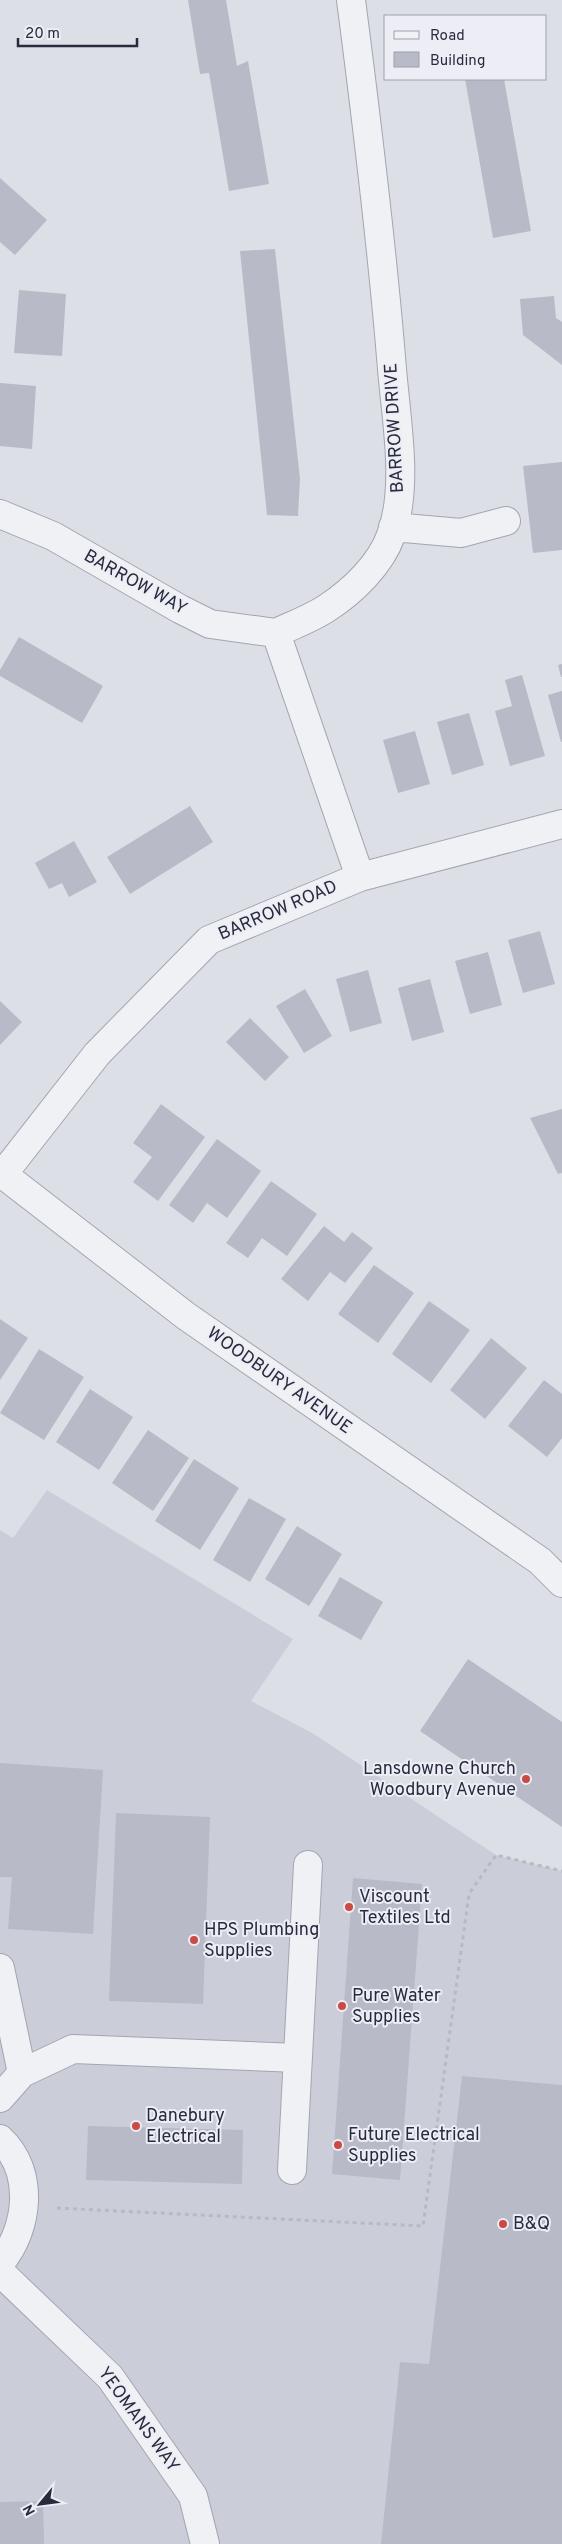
<svg xmlns="http://www.w3.org/2000/svg" width="562" height="2544" viewBox="0 0 562 2544" font-family="Overpass,sans-serif">
<style>
.built{fill:#cbced9}
.building{fill:#b8bac7}
.lines{fill:none;stroke-linecap:round;stroke-linejoin:round}
.minor-casing{stroke:#a3a5b1;stroke-width:30}
.path{stroke:#b8bac1;stroke-width:3;stroke-dasharray:4 4;stroke-linecap:butt}
.minor{stroke:#f0f1f5;stroke-width:28}
.poi-dot{fill:#cb4a43;stroke:#edeef5;stroke-width:2}
.labels{text-anchor:middle;dominant-baseline:central;stroke-width:4;stroke-linejoin:round;paint-order:stroke}
.street-label{font-size:18px;fill:#272b3d;stroke:#edeef5}
.poi-label{font-size:18px;fill:#272b3d;stroke:#edeef5;text-anchor:start}
</style>
<rect width="100%" height="100%" fill="#dddfe7"/>
<path class="built" d="M47,1490L293,1639L251,1701L314,1734L496,1855L562,1871V2544H0V1530L13,1538Z"/>
<path class="building" d="M188,0H226L237,66L248,61L269,184L229,191L209,73L200,74Z
M465,79H504L531,231L493,238Z
M0,178L47,220L15,255L0,242Z
M275,249L300,479L298,516L267,515L240,251Z
M19,290L66,294L62,356L14,353Z
M554,296L556,318L562,322V365L523,335L520,299Z
M0,383L36,386L32,449L0,446Z
M562,462V550L533,553L523,466Z
M19,637L103,686L82,723L0,676V670Z
M562,664V677H561L558,665Z
M522,675L545,756L510,766L495,711L512,706L505,680Z
M562,691V742H561L548,695Z
M469,713L484,765L452,775L437,722Z
M415,731L430,784L398,793L383,740Z
M190,806L213,842L130,894L107,857Z
M74,841L97,882L69,897L62,883L49,889L35,863Z
M540,931L555,984L523,993L508,940Z
M488,952L502,1005L470,1014L455,961Z
M368,970L382,1023L350,1032L336,979Z
M430,979L444,1032L412,1041L398,988Z
M305,989L332,1036L304,1053L276,1006Z
M0,1001L22,1022L0,1045Z
M250,1018L289,1057L265,1081L226,1042Z
M161,1104L205,1137L158,1201L133,1182L152,1157L133,1143Z
M562,1109V1173L558,1174L530,1118Z
M217,1139L261,1171L227,1218L207,1203L193,1223L169,1205Z
M271,1181L317,1214L287,1256L262,1238L248,1258L226,1243Z
M324,1226L344,1242L352,1232L373,1248L345,1283L330,1272L308,1301L281,1279Z
M374,1265L414,1293L378,1343L338,1314Z
M429,1301L470,1330L431,1383L392,1354Z
M0,1319L28,1338L0,1380Z
M491,1338L527,1368L485,1419L450,1390Z
M39,1349L84,1377L44,1440L0,1413Z
M544,1380L562,1394V1438L547,1457L508,1426Z
M90,1389L133,1417L99,1470L56,1442Z
M148,1430L189,1458L153,1511L112,1483Z
M194,1459L239,1488L200,1550L155,1521Z
M249,1498L286,1519L250,1582L213,1560Z
M297,1526L342,1554L309,1606L265,1579Z
M340,1577L383,1602L361,1640L318,1616Z
M468,1659L562,1722V1827L420,1731Z
M0,1763L103,1770L93,1934L8,1929L12,1877H0Z
M116,1813L210,1817L203,2004L109,2001Z
M353,1878L422,1884L400,2180L332,2174Z
M462,2076L562,2085V2544H381L400,2362L429,2364Z
M88,2126L243,2130L242,2184L86,2180Z
M43,2501L44,2544H0V2502Z"/>
<g class="lines">
<g class="minor-casing">
<path id="minor" d="M351,0C367,123 382,245 392,369C396,419 409,487 391,535C381,564 353,591 327,608C312,618 293,625 276,633L360,877
M0,514L53,536L180,609L210,624L276,633
M393,527L461,533L506,521
M0,1172L186,1316L540,1561L562,1583
M3,1174L97,1054L209,940L360,877L562,824
M0,1968L22,2073
M0,2098L22,2073L73,2049L298,2058
M0,2139C35,2171 29,2229 0,2263
M292,2170L308,1865
M0,2272L110,2377L193,2496L205,2544"/>
</g>
<path class="path" d="M57,2208L423,2226L469,1894L496,1855L562,1871"/>
<use href="#minor" class="minor"/>
</g>
<g class="poi-dot">
<circle cx="526" cy="1779" r="5"/>
<circle cx="349" cy="1907" r="5"/>
<circle cx="194" cy="1940" r="5"/>
<circle cx="342" cy="2006" r="5"/>
<circle cx="136" cy="2126" r="5"/>
<circle cx="338" cy="2145" r="5"/>
<circle cx="503" cy="2224" r="5"/>
</g>
<g class="labels">
<g class="street-label">
<text transform="translate(395 428) rotate(-93)">BARROW DRIVE</text>
<text transform="translate(135 583) rotate(29)">BARROW WAY</text>
<text transform="translate(278 911) rotate(-23)">BARROW ROAD</text>
<text transform="translate(279 1381) rotate(35)">WOODBURY AVENUE</text>
<text transform="translate(138 2420) rotate(54)">YEOMANS WAY</text>
</g>
<g class="poi-label">
<text x="516" y="1769" text-anchor="end">Lansdowne Church<tspan x="516" dy="21">Woodbury Avenue</tspan></text>
<text x="359" y="1897">Viscount<tspan x="359" dy="21">Textiles Ltd</tspan></text>
<text x="204" y="1930">HPS Plumbing<tspan x="204" dy="21">Supplies</tspan></text>
<text x="352" y="1996">Pure Water<tspan x="352" dy="21">Supplies</tspan></text>
<text x="146" y="2116">Danebury<tspan x="146" dy="21">Electrical</tspan></text>
<text x="348" y="2135">Future Electrical<tspan x="348" dy="21">Supplies</tspan></text>
<text x="513" y="2224">B&amp;Q</text>
</g>
</g>
<rect x="384" y="15" width="162" height="65" fill="#edeef5" stroke="#9ea0ab"/>
<rect x="394" y="31" width="25" height="8" fill="#f0f1f5" stroke="#9ea0ab"/>
<text x="430" y="40" font-size="15" fill="#272b3d">Road</text>
<rect x="394" y="52" width="25" height="15" fill="#b8bac7" stroke="#9ea0ab"/>
<text x="430" y="65" font-size="15" fill="#272b3d">Building</text>
<g transform="translate(40 2504) rotate(241)" stroke="#edeef5" stroke-width="4" paint-order="stroke">
<path d="M0-4L9 19L0 12L-9 19Z" fill="#272b3d"/>
<text y="-8" font-size="14" font-weight="bold" text-anchor="middle" fill="#272b3d">N</text>
</g>
<path d="M18 38v8h119v-8" fill="none" stroke="#272b3d" stroke-width="2.5"/>
<text x="25" y="38" font-size="15" fill="#272b3d" stroke="#edeef5" stroke-width="4" paint-order="stroke">20 m</text>
</svg>
